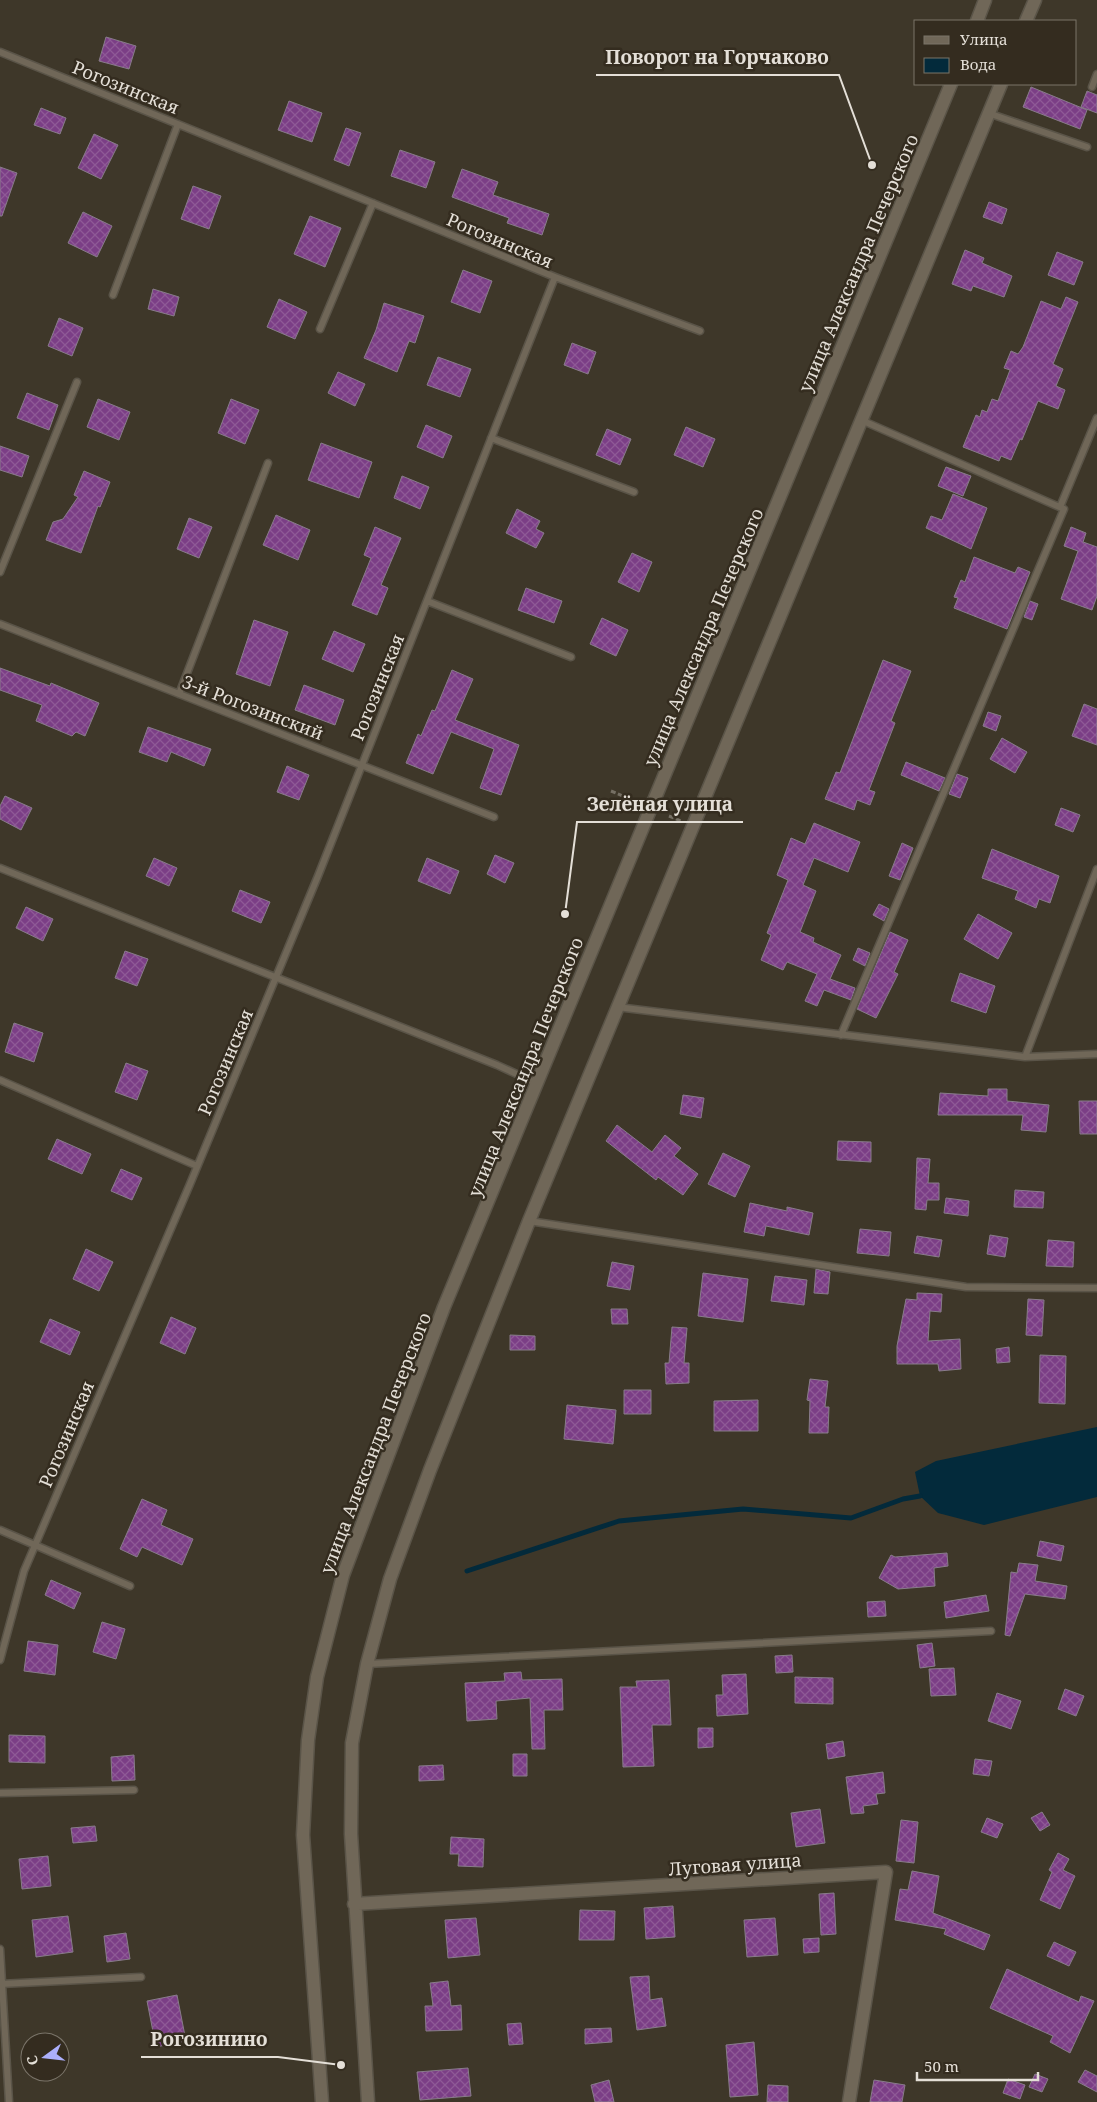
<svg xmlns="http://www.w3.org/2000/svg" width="1097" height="2102" viewBox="0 0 1097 2102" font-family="'Noto Serif',serif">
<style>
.water{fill:#032a3b}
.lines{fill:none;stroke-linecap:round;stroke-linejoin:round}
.stream{stroke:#032a3b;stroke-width:5}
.building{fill:url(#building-cross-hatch);stroke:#887c8a}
.service-casing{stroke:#5a5448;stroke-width:9}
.minor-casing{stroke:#5a5448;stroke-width:15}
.secondary-casing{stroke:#5a5448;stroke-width:15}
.path{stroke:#767064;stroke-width:3;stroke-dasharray:5 2.5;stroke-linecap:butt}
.service{stroke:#706758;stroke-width:6}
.minor{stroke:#706758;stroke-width:12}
.secondary{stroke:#706758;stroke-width:12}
.labels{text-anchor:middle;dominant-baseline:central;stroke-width:5;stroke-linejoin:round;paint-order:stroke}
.street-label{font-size:18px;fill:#e4dfd7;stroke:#342c1f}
.leader{fill:none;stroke:#e4dfd7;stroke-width:2}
.callout-dot{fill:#e4dfd7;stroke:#342c1f;stroke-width:2}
.callout-label{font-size:19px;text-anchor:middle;font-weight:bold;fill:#e4dfd7;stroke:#342c1f;stroke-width:5;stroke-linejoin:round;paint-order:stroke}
</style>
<defs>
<pattern id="building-cross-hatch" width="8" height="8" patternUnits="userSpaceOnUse" patternTransform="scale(1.25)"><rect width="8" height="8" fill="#7b3e86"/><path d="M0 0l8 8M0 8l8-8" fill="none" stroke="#8e5996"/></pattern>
</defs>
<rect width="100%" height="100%" fill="#3e3729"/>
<path class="water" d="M1097,1427V1497L984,1525L938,1513L920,1496L915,1472L936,1461Z"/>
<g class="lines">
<path class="stream" d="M467,1571L619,1521L743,1509L851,1518L903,1499L920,1496"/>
</g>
<path class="building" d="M106,37L136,46L129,69L99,61Z
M1031,87L1087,110L1080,129L1023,107Z
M1087,91L1097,95V113L1081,107Z
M289,101L322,113L312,142L278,130Z
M41,108L66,118L60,134L34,125Z
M346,128L361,133L349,166L334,160Z
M94,134L118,145L101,179L78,168Z
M400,150L435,162L426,188L391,176Z
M0,167L17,173L2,216H0Z
M462,169L498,182L493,195L549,214L542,235L507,223L509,218L452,197Z
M193,186L221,196L209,229L181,219Z
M989,202L1007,209L1002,224L983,217Z
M83,212L112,226L97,257L68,243Z
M310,216L341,228L325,267L294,254Z
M965,250L984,258L982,263L1012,276L1004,297L973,286L971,291L952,284Z
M1057,252L1083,262L1074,285L1048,275Z
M463,270L492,281L480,313L451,302Z
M153,289L179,297L174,316L148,309Z
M1066,297L1078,302L1053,364L1063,369L1056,386L1065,390L1058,409L1038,401L1022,440L1020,439L1011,460L1001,456L999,461L963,447L976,415L980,417L982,410L987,412L992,399L998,401L1010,370L1004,368L1011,351L1018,354L1023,347L1041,301L1061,309Z
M279,299L307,312L295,339L267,327Z
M384,303L424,316L415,343L409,341L397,372L364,358L376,330Z
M59,318L83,328L72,356L48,346Z
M572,343L596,352L588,374L564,365Z
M438,357L471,369L460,397L427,385Z
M338,372L365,384L355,406L328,393Z
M27,393L58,405L49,430L17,418Z
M98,399L130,412L119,440L87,427Z
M231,399L259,410L245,444L218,433Z
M426,425L452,436L443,458L417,447Z
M686,427L715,439L703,467L674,455Z
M607,429L631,439L620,465L596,455Z
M321,443L372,462L359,498L308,480Z
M0,446L29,456L22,477L0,470Z
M946,467L971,476L963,496L938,486Z
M84,471L110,482L100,507L98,506L81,553L46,540L53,522L63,519L78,497L74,495Z
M402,476L429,487L420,509L394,498Z
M953,494L987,508L971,549L926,528L931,516L942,520Z
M517,509L540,521L536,529L544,533L536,548L506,533Z
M276,515L310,530L298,560L263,545Z
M189,518L212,527L199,558L177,549Z
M375,527L401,538L381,585L388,588L377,615L352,605L371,558L364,555Z
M1071,527L1086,533L1083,542L1097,547V596L1092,610L1061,599L1078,551L1064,546Z
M632,553L652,562L639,592L618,582Z
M974,557L1015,573L1018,567L1030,572L1007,629L954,608L958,598L954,597L961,580L965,582Z
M526,588L562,601L554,623L518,610Z
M1030,601L1038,604L1032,620L1024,617Z
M602,618L628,630L616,656L590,644Z
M254,620L288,632L270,686L236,674Z
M334,631L365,644L353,672L322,659Z
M883,660L911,671L891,721L895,723L869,790L875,792L870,805L857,800L854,810L825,799L836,772L840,773Z
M0,668L50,686L51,683L99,703L85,736L76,732L72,736L36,721L42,705L0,690Z
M452,670L473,679L455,720L519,745L501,795L480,788L494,749L451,732L433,774L406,763L418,734L421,736L432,710L435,711Z
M304,685L344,700L335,725L295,710Z
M1084,704L1097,709V745L1072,736Z
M988,712L1001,716L996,731L983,726Z
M148,727L211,749L204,766L171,752L167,762L139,752Z
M1002,738L1027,752L1015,773L990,759Z
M906,762L945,778L939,791L901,775Z
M287,766L309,775L299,800L277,792Z
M957,774L968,778L960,798L949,794Z
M5,796L32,808L21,830L0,819V806Z
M1061,808L1080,815L1073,832L1055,825Z
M814,823L860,842L848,872L814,858L803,885L816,891L800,932L814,938L813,942L841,955L830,979L855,988L851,1000L824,990L817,1006L805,1001L817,974L787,962L783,970L761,960L771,935L767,933L788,880L777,875L791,838L805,844Z
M902,843L913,848L900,880L889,876Z
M992,849L1059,876L1050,903L1039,899L1036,908L1015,899L1018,891L982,878Z
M495,855L514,863L505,883L487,874Z
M154,858L177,868L169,886L146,876Z
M427,858L459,871L450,894L418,881Z
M240,890L270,902L261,923L232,911Z
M879,904L889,909L884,921L873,915Z
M26,907L53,919L43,941L16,928Z
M978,914L1012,933L998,959L964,939Z
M890,932L908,940L894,972L898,974L876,1018L857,1009Z
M858,948L870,953L865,966L853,960Z
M125,951L148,959L137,986L115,978Z
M960,973L995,986L986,1013L951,1001Z
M14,1023L43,1033L34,1062L5,1052Z
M126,1063L148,1071L137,1100L115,1092Z
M988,1089H1007V1101L1049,1105L1046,1132L1021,1130L1023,1115H938L940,1093L988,1096Z
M683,1095L704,1098L701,1118L680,1114Z
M1079,1101H1097V1134H1080Z
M617,1125L652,1152L665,1135L681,1148L674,1156L698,1174L683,1195L658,1177L656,1180L606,1141Z
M57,1139L91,1154L82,1174L48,1159Z
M838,1141L871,1142V1162L837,1160Z
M723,1153L750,1166L735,1197L708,1184Z
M917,1158L930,1159L928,1183H939V1200H927L926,1210L915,1209Z
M121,1169L142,1178L132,1200L111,1191Z
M1015,1190L1044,1192L1043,1208L1014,1207Z
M946,1198L969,1201L968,1216L944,1213Z
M750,1203L787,1211V1207L813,1213L809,1235L766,1226L764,1236L744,1232Z
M860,1229L891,1232L889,1256L857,1253Z
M990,1235L1008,1238L1005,1257L987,1254Z
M917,1236L942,1240L939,1257L914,1253Z
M1048,1240L1074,1242L1073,1267L1046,1266Z
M86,1249L113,1262L99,1291L73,1279Z
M612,1262L634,1266L630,1290L607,1286Z
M816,1269L830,1272L828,1294L814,1293Z
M703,1273L748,1279L743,1322L698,1316Z
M775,1276L807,1280L804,1305L771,1301Z
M917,1293L942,1294L941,1312L930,1311L928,1341L960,1339L961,1369L939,1371L938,1364H897V1346L906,1299L917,1300Z
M1028,1299L1044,1300L1042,1336L1026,1335Z
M611,1309H627L628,1324H612Z
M171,1317L196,1328L185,1354L160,1343Z
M50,1319L80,1332L70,1355L40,1342Z
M672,1327L687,1328L684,1363H689V1383L666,1384L665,1363H669Z
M510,1335L535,1336V1350H510Z
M1009,1347L1010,1362L997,1363L996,1349Z
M1040,1355L1066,1356L1065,1404L1039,1403Z
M810,1379L828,1381L825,1407H829L828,1433H809L810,1401L807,1400Z
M624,1390H651V1414H624Z
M758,1400V1431H714V1401Z
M567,1405L616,1410L613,1444L564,1439Z
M142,1499L167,1510L161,1525L193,1539L182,1565L142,1547L137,1557L120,1549Z
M1040,1541L1064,1546L1061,1561L1037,1556Z
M947,1553L948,1566L934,1568L935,1586L898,1589L879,1578L891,1555L895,1557Z
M1019,1563L1038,1565L1035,1581L1067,1586L1065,1599L1025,1594L1010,1636L1005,1635L1011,1572L1017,1573Z
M51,1580L81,1593L74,1609L45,1595Z
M986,1595L989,1611L946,1618L944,1602Z
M885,1601L886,1616L868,1617L867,1602Z
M102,1622L125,1629L116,1659L93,1652Z
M28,1641L58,1645L55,1675L24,1671Z
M932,1643L935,1666L920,1668L917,1645Z
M792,1655L793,1672L776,1673L775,1656Z
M954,1668L956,1695L931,1696L929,1669Z
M521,1672L522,1680L562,1679L563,1710H544L545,1749H532L530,1698L496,1701L497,1719L467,1721L465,1683L505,1681L504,1673Z
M746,1674L748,1714L717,1716L716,1695H723L722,1675Z
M795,1677L833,1678V1704L795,1703Z
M669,1680L671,1725H652L654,1766L623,1767L620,1687H637L636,1681Z
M1065,1689L1084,1696L1076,1716L1058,1709Z
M997,1693L1021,1701L1011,1729L988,1721Z
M698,1728H713V1747L698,1748Z
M9,1735L45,1736V1763L9,1762Z
M843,1741L845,1756L828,1759L826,1744Z
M513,1754H527V1776H513Z
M134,1755L135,1780L112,1781L111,1757Z
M975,1759L992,1761L989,1776L973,1774Z
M443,1765L444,1780L419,1781V1766Z
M883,1772L885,1793L876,1794L878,1804L863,1806L864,1813L851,1814L846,1777Z
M820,1809L825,1843L796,1847L791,1813Z
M1042,1812L1050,1825L1040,1831L1031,1818Z
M987,1818L1003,1824L997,1838L981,1832Z
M901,1820L918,1822L914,1863L896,1861Z
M95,1826L97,1841L73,1843L71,1828Z
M451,1837L484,1839L483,1867L458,1866L459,1854H450Z
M1058,1853L1069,1859L1063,1870L1075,1876L1060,1909L1040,1900L1052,1872L1049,1870Z
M48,1856L51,1886L22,1889L19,1859Z
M912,1871L939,1876L933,1913L990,1935L984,1950L944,1934L946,1929L895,1920L900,1889L908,1890Z
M834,1893L836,1934L821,1935L819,1894Z
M673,1906L675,1937L646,1939L644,1908Z
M580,1910L615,1911L614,1940H579Z
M68,1916L73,1952L36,1957L32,1920Z
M476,1918L480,1955L448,1958L445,1920Z
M775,1918L778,1955L747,1957L744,1920Z
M126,1933L130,1959L107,1962L104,1936Z
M819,1938V1952L804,1953L803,1939Z
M1054,1942L1076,1952L1069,1966L1047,1956Z
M1007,1969L1079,2002L1081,1996L1094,2001L1070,2053L1050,2042L1053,2036L990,2008Z
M649,1976L650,2000L662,1998L666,2026L637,2030L630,1977Z
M448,1981L451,2006L461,2005L462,2030L426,2031L425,2006H433L430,1983Z
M177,1995L186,2041L156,2047L147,2001Z
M521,2023L523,2044L509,2045L507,2024Z
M611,2028L612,2042L585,2044V2029Z
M754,2042L758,2095L730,2097L726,2045Z
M468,2068L471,2096L420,2100L417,2072Z
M1085,2070L1097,2076V2092L1078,2082Z
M1035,2074L1048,2079L1042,2092L1029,2087Z
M1008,2079L1025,2085L1020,2099L1003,2093Z
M609,2080L614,2102H595L591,2085Z
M874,2080L905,2085L902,2102H870Z
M768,2085L788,2086V2102H767Z"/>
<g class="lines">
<g class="service-casing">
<path id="service" d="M0,52L555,277L318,876L190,1184L24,1571L0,1660
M1092,87L1097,74
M988,113L1087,147
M555,277L700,331
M113,295L178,124
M320,329L373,203
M491,438L634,492
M1060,507L1097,418
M0,572L77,382
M427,601L571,657
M0,624L494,817
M179,694L268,463
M0,868L497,1065L536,1083
M617,1007L1025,1057L1097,1054
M841,1035L1064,509L861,420
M1025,1057L1097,869
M0,1080L197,1166
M529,1221L966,1287L1097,1288
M0,1530L130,1586
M367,1664L991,1631
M0,1793L134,1790
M0,1949L9,2102
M0,1984L141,1977"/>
</g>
<g class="minor-casing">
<path id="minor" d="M1026,21L1035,0
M354,1904L886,1872L849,2102
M368,2102L351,1834L352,1743L367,1664L390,1579L430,1470L529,1221L1001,84"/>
</g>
<g class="secondary-casing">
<path id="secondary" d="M977,21L985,0
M322,2102L303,1835L308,1740L317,1677L343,1575L444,1307L951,84"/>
</g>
<path class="path" d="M611,791L632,800
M669,816L681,821"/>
<use href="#service" class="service"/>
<use href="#minor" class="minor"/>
<use href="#secondary" class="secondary"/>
</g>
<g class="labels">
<g class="street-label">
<text transform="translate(126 87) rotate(22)">Рогозинская</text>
<text transform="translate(500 240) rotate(23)">Рогозинская</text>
<text transform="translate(858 263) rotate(-67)">улица Александра Печерского</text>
<text transform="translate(703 637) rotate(-67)">улица Александра Печерского</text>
<text transform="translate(377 687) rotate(-68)">Рогозинская</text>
<text transform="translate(253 707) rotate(21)">3-й Рогозинский</text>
<text transform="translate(225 1062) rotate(-67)">Рогозинская</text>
<text transform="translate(525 1067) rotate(-68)">улица Александра Печерского</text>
<text transform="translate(66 1434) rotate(-67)">Рогозинская</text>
<text transform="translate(375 1443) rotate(-69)">улица Александра Печерского</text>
<text transform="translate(735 1864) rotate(-4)">Луговая улица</text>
</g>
</g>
<path class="leader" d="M872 165L839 75H596M565 914L577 822H743M341 2065L278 2057H141"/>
<g class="callout-dot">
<circle cx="872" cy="165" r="5"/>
<circle cx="565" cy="914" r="5"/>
<circle cx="341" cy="2065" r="5"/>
</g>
<g class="callout-label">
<text x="717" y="64">Поворот на Горчаково</text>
<text x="660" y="811">Зелёная улица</text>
<text x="209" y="2046">Рогозинино</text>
</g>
<rect x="914" y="20" width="162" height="65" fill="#342c1f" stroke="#7a7469"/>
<rect x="924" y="36" width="25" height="8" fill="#706758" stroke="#7a7469"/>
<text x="960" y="45" font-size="15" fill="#e4dfd7">Улица</text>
<rect x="924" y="58" width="25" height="15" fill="#032a3b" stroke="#7a7469"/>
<text x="960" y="70" font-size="15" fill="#e4dfd7">Вода</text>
<g transform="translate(45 2057) rotate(255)"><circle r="24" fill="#342c1f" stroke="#7a7469"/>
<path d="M0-4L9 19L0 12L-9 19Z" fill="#acaffb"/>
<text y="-8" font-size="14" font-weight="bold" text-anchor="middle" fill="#e4dfd7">С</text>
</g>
<path d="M917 2072v8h121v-8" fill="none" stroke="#e4dfd7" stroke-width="2.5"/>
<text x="924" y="2072" font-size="15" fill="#e4dfd7" stroke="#342c1f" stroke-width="4" paint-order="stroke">50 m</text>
</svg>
